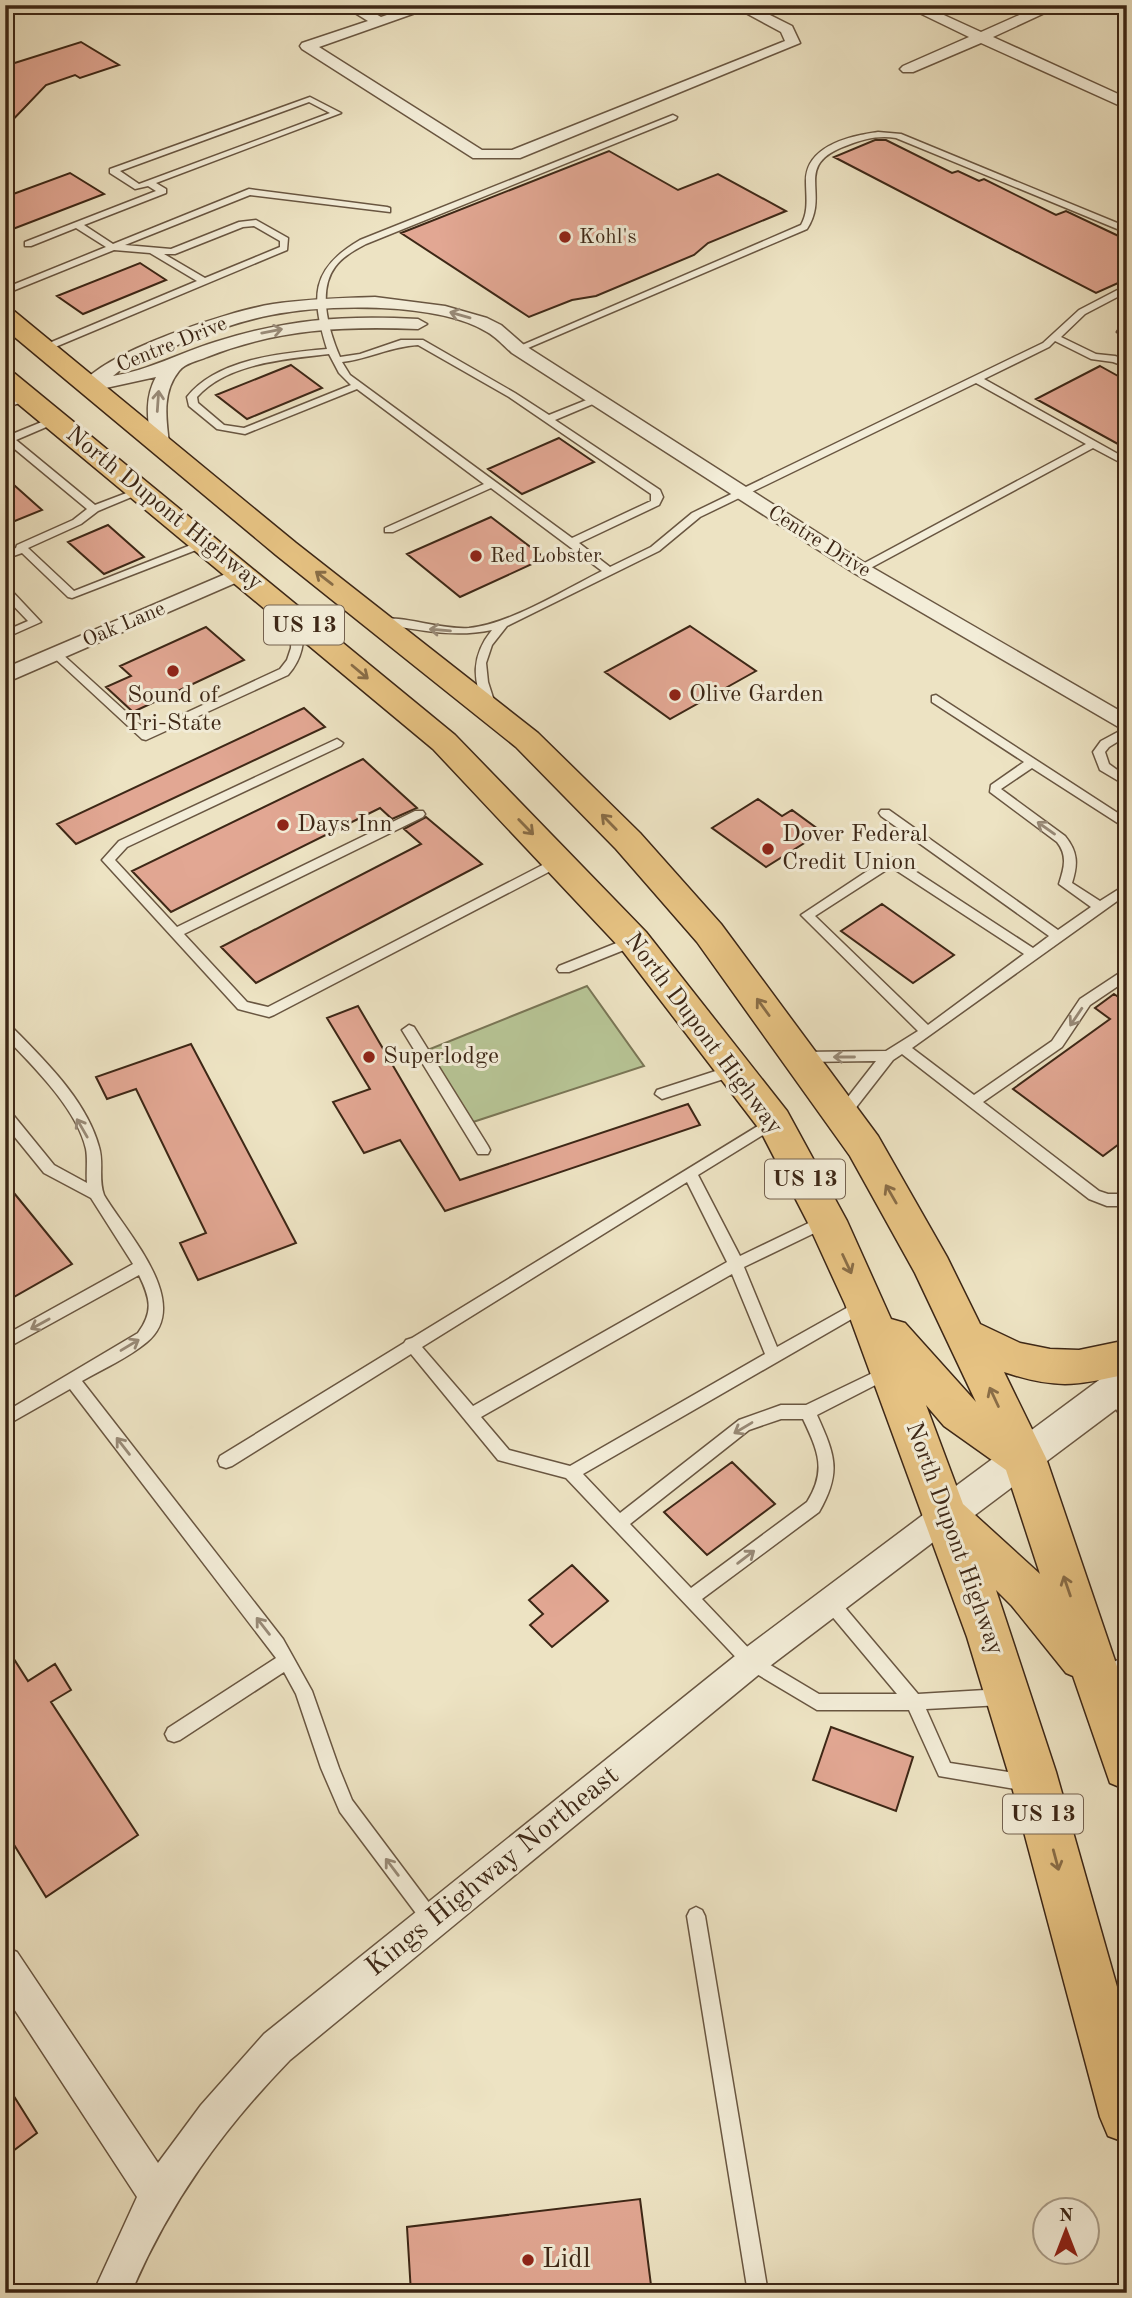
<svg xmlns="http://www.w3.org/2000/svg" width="1132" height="2298" viewBox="0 0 1132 2298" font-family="'Old Standard TT',serif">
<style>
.green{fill:#b7c495;stroke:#7a7656;stroke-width:2}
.building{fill:#e2a793;stroke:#3d2716;stroke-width:2}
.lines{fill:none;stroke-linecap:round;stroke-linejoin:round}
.service-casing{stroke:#695641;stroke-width:3}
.minor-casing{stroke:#695641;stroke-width:3}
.tertiary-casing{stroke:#695641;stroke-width:3}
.trunk-casing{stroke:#3d2716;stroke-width:3}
.service{fill:#f3edd8;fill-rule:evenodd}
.minor{fill:#f3edd8;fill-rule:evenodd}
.tertiary{fill:#f3edd8;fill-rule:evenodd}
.trunk{fill:#e6c282;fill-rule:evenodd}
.oneway{stroke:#988a77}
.oneway2{stroke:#896d47}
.poi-dot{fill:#8f2418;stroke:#f3edd8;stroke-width:2.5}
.labels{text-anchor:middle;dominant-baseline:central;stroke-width:6;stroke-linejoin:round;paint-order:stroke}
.far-poi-label{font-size:21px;fill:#3d2716;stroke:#f3edd8;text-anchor:start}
.far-street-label{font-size:21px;fill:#3d2716;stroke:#f3edd8}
.shield{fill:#f3edd8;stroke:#746250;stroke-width:2}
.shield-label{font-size:23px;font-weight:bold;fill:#3d2716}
.street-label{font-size:24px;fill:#3d2716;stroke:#f3edd8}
.poi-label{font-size:24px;fill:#3d2716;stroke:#f3edd8;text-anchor:start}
.near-street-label{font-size:28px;fill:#3d2716;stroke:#f3edd8}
.near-poi-label{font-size:28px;fill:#3d2716;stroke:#f3edd8;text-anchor:start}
</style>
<rect width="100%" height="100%" fill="#ede3c3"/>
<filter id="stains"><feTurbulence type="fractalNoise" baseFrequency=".00286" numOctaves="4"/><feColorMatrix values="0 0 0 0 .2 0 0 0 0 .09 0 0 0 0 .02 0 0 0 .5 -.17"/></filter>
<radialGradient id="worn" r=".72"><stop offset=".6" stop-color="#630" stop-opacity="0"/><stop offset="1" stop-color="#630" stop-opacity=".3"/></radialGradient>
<path class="green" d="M587,986L644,1066L470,1123L425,1051Z"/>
<path class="building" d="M81,42L119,65L80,78L75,75L46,85L5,128V66Z
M875,140H886L952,173L958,171L979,181L984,179L1056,215L1066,211L1127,240V279L1096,293L834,157Z
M609,151L678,190L718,174L786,211L708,243L694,255L596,296L572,300L529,317L401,233Z
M70,173L104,194L5,232V197Z
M140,263L166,280L83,314L57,296Z
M291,365L322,388L247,419L216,395Z
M1100,366L1127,381V449L1036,399Z
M559,438L594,462L522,494L488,469Z
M5,477L42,510L5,525Z
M491,517L545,558L460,597L407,554Z
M108,525L144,557L104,574L68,542Z
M690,626L756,671L670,719L605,672Z
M206,627L244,660L133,712L106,687L131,676L120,666Z
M304,708L325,727L76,844L57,824Z
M363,759L417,808L392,819L380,808L171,912L132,871Z
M758,799L782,816L792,810L822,832L766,867L712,828Z
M426,817L482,864L256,983L221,947L421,844L404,829Z
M882,904L954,955L913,983L841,931Z
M1114,994L1127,1003V1138L1103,1156L1013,1089L1110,1019L1095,1008Z
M358,1006L460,1180L688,1104L700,1125L445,1211L400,1140L364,1153L333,1102L370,1089L327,1018Z
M191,1044L296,1243L198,1280L180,1243L206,1233L136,1089L107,1099L96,1077Z
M5,1182L72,1264L5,1302Z
M732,1462L775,1504L707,1555L664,1512Z
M572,1565L608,1601L552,1647L530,1625L543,1614L529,1600Z
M5,1645L28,1681L55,1664L71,1690L51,1702L138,1835L46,1897L5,1830Z
M831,1727L913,1757L896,1811L813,1780Z
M5,2082L37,2133L5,2157Z
M640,2199L652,2293H411L407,2227Z"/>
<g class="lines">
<g class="service-casing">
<path id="service" d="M310,97L341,113L156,183L166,189V193L84,225L113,244L249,189L387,207L390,208V212L250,195L125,245L171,249L239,222L256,220L288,238L287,250L48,350H42V346L197,281L150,253L114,250L5,294V288L106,247L76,228L31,246H25V242L156,191L148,186L135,189L110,173V169ZM309,102L330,113L139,184L120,171ZM254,226L280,241V247L205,278L164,254H175L243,227Z
M673,115L677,117L676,119L366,244C355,250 343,256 335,267C317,291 329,332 340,357L360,354L401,340H423L515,393L549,415L594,397H600V401L555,420L660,490L663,497L659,505L579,543L610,567L651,547L692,513L1043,343L1079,310L1127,285V292L1085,314L1061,337L1096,354L1115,356L1127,360V367L1113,362L1091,359L1055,341L1049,347L984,379L1127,459V466L1093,448L865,571H857V567L1086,444L976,383L700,517L659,551L507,626L492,645L486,663L488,682L496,707L494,710H486C472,680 471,656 492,630C454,638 420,630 382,624L376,621L378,619C403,615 439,630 469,628C510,624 564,590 602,571L491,488L393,532H385V528L484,484L357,389L245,434L217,429L189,406L187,397C217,359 281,353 327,349C311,297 310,269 360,240ZM418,345L509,397L651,494V501L572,538L350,375L342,362C369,359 392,346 418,345ZM329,354L339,373L351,385L244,428L224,425L198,403L197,397C227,363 286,359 329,354Z
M878,132L901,134L1127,227V233L896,138C879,135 864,139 848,145C791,165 831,192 807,229L521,351L513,349L801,225C809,211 806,197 806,181C806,146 849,136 878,132Z
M54,417L59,420L58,422L16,440L95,505L137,489H145L146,491L98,511L81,524L28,548L74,591L201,541H209V545L72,598L68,597L22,553L5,559V552L16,548L17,545L73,520L87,509L5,441V437Z
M5,587L9,588L41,622L5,638V631L28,621L5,597Z
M298,617L304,620C304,642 303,658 288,675L146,740L142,739L50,654L52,652H60L147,731L280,669L287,660L291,648L292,620Z
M936,695L1127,819V829L1032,768L1001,789L1065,836C1078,852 1078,864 1072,883L1100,901L1127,884V894L912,1048L974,1095L1052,1041L1080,999L1127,968V980L1090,1005L1062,1047L983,1102L1099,1191L1108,1194H1127V1206H1107L1089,1199L902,1054L893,1060L847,1119H837L835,1115L837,1111L876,1061L802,1062L795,1057L802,1052L886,1051L918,1031L801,915L887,858H895L1033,948L1049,936L881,816L879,813L881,810H889L1058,930L1091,907L1059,884C1064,868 1068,856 1057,842L990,792L991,785L1024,762L932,702V696ZM891,867L1024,954L928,1025L815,916Z
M1127,727V736L1109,747L1105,752L1109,764L1127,777V786L1100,770L1093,752L1101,741Z
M337,739L343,743L341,746L127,847L115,860L177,927L415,811H423L425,814L423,817L184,934L247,1002L268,1007L556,858L560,857L566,861L564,864L274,1015L269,1017L238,1009L102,860L119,841Z
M634,936L639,938L640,941L639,944L569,972H559L557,969L559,966Z
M5,1023L10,1025C43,1059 86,1099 99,1147C104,1163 98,1179 104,1195C125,1231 194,1303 147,1342C128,1358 103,1369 82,1381L283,1639L312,1691L339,1768L352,1800L439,1916L442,1922L439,1928L433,1931L427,1928L340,1812L321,1768L296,1694L284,1672L180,1740L174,1742L168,1740L165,1734L168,1728L276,1658L70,1389L5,1426V1412L138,1333C154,1311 150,1298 139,1275L5,1349V1335L133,1264L91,1198L44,1173L5,1125V1110L10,1111L54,1165L87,1183C86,1172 88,1160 86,1149C77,1109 33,1066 5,1037Z
M409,1025L414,1027L488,1146L490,1150L488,1154H478L402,1030Z
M734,1065L741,1070L739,1074L662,1099L655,1094L657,1090Z
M774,1116L779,1117L781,1121L779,1125L698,1175L740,1256L821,1217H831L833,1221L831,1225L744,1267L777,1347L859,1301L864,1299L869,1301L871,1305L869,1309L583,1474L620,1513L739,1420L781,1405H806L883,1368L888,1366L893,1368L896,1372L893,1376L817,1415C835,1455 842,1472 819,1512L702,1599L757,1657L819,1694H897L825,1608L823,1603L825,1598L831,1596L837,1598L918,1694L1002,1689L1008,1691L1011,1697L1008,1703L1002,1705L926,1709L950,1763L1027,1775L1033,1777L1036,1783L1033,1789L1027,1791L939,1776L909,1710H817L745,1667L566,1478L498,1460L411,1354L232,1466L226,1468L220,1466L218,1461L220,1456L404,1343L406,1340L412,1338ZM687,1182L727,1262L473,1406L422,1347ZM732,1274L765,1354L570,1466L509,1450L481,1417ZM781,1419H803C818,1451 827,1470 807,1502L691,1588L630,1524L749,1430Z
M1112,1385C1127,1390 1127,1406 1127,1419L1122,1418L1104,1391L1107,1386Z
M1127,1655V1672L1103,1685L1097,1683L1095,1677L1097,1671Z
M696,1907L702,1910L705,1916L768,2293H748L687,1916L690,1910Z"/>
</g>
<g class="minor-casing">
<path id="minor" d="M342,5H360L381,17L416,5H438L319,47L482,150H512L785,41L781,32L731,5H750L792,26L800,43L520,158H473L302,49L300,46L302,43L368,21Z
M903,5H922L981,32L1042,5H1062L993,37L1127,98V109L981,43L913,72H903L900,69L903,66L969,37Z
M375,297L445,306L487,318L501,325L524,345L868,565L1127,715V732L854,573L512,353C504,346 496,337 487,332C438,302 327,304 271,315C220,325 172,348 124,367L113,376C149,370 180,353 215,342C288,319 342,315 418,319L427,324L418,329C343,326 278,329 207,357C198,361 185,363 179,371C162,392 166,418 169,443L160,449L151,443C148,420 144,399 156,377L92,391L84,389L81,385C106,351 229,311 273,304C307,299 341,298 375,297Z
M1127,327V338L1117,332L1120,328Z
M24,389L33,395L31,399L5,408V396Z
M242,567L249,569L252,573L249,577L5,683V668Z
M946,1502L957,1506L961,1515L957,1524L762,1672L290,2060C223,2129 169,2203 131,2293H93L137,2197L5,1995V1947L17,1952L158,2163L201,2105L264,2034L740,1652L935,1506Z"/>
</g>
<g class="tertiary-casing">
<path id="tertiary" d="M1127,1365V1401L959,1527L946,1532L933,1527L927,1515L933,1503L1114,1369Z"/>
</g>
<g class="trunk-casing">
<path id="trunk" d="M5,308L14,311L296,543L538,733L640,833L721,924L878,1136L947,1257L980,1324L1020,1343L1050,1349L1079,1350L1127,1340V1374C1076,1386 1055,1389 1004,1372L1046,1458L1127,1696V1790L1110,1783L1073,1676L1066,1673L1012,1606L996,1590L1056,1772L1127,2022V2143L1108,2136L1100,2117L1008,1772L967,1637L845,1304L807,1221L760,1130L622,950L433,749L5,393V371L14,373L455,735L646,932L787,1111L847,1221L891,1319L905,1323L976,1402L915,1273L850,1156L697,942L616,849L516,747L276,555L5,329ZM926,1405L944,1426L1006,1470L1040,1574L963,1504Z"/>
</g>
<use href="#service" class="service"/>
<use href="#minor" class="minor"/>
<use href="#tertiary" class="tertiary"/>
<use href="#trunk" class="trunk"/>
</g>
<defs><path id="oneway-shaft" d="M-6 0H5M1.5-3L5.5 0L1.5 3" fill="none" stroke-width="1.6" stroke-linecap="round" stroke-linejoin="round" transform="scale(1.75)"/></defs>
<g class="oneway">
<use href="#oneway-shaft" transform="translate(460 315) rotate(-164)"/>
<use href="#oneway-shaft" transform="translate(272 331) rotate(-11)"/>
<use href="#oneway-shaft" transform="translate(158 401) rotate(-86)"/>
<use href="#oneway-shaft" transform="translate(440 630) rotate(-175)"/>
<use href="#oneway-shaft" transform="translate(1046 828) rotate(-145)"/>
<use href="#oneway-shaft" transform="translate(1076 1017) rotate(124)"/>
<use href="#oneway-shaft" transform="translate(844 1057) rotate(180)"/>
<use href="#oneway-shaft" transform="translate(82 1128) rotate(-120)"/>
<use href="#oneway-shaft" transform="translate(40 1324) rotate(151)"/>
<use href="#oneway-shaft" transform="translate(130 1345) rotate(-31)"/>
<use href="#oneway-shaft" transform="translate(743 1428) rotate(149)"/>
<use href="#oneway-shaft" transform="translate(123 1446) rotate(-128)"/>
<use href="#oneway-shaft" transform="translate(746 1557) rotate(-37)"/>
<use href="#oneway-shaft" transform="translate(263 1626) rotate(-128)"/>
<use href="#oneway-shaft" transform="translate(392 1867) rotate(-127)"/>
</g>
<g class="oneway2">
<use href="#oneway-shaft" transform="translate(324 578) rotate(-142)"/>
<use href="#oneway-shaft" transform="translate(360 672) rotate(40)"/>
<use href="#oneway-shaft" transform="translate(609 822) rotate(-134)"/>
<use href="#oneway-shaft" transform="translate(526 827) rotate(46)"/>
<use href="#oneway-shaft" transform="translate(763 1007) rotate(-126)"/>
<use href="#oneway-shaft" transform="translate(891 1194) rotate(-120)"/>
<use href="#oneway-shaft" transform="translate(847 1264) rotate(65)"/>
<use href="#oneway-shaft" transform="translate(994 1397) rotate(-115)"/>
<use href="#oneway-shaft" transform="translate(1067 1586) rotate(-109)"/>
<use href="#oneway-shaft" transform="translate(1056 1860) rotate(75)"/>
</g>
<g class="poi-dot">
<circle cx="565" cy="237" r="7"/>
<circle cx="476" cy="556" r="7"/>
<circle cx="173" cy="671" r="7"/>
<circle cx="675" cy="695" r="7"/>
<circle cx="283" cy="825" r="7"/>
<circle cx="768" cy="849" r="7"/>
<circle cx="369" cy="1057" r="7"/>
<circle cx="528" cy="2260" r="7"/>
</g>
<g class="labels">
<g class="far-poi-label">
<text x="579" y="237">Kohl's</text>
<text x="490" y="556">Red Lobster</text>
</g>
<g class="far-street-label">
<text transform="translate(172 345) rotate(-22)">Centre Drive</text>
<text transform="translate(819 542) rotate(32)">Centre Drive</text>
<text transform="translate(124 625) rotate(-23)">Oak Lane</text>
</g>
<g class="shield">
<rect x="264" y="605.5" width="80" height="39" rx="5"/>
<rect x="765" y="1159.5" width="80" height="39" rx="5"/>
<rect x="1003" y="1794.5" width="80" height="39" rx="5"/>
</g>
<g class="shield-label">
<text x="304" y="625">US 13</text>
<text x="805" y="1179">US 13</text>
<text x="1043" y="1814">US 13</text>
</g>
<g class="street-label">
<text transform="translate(164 509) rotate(39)">North Dupont Highway</text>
<text transform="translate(703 1034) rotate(53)">North Dupont Highway</text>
<text transform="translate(954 1539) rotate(70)">North Dupont Highway</text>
</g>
<g class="poi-label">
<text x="689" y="695">Olive Garden</text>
<text x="173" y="696" text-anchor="middle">Sound of<tspan x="173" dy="28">Tri-State</tspan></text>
<text x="297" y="825">Days Inn</text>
<text x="782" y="835">Dover Federal<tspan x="782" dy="28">Credit Union</tspan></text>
<text x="383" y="1057">Superlodge</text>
</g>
<g class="near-street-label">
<text transform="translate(493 1872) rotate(-39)">Kings Highway Northeast</text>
</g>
<g class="near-poi-label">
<text x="542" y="2260">Lidl</text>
</g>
</g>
<rect width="1132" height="2298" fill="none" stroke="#ede3c3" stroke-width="28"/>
<rect x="7" y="7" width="1118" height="2284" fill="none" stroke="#3d2716" stroke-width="3.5"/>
<rect x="14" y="14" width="1104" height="2270" fill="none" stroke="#3d2716" stroke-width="2"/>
<g transform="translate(1066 2231)"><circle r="33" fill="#f3edd8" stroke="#aa9e8a" stroke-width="2"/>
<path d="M0-5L12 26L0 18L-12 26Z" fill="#8f2418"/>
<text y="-10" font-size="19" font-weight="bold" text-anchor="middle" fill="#3d2716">N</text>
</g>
<rect width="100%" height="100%" filter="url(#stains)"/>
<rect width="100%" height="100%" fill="url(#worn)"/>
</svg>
